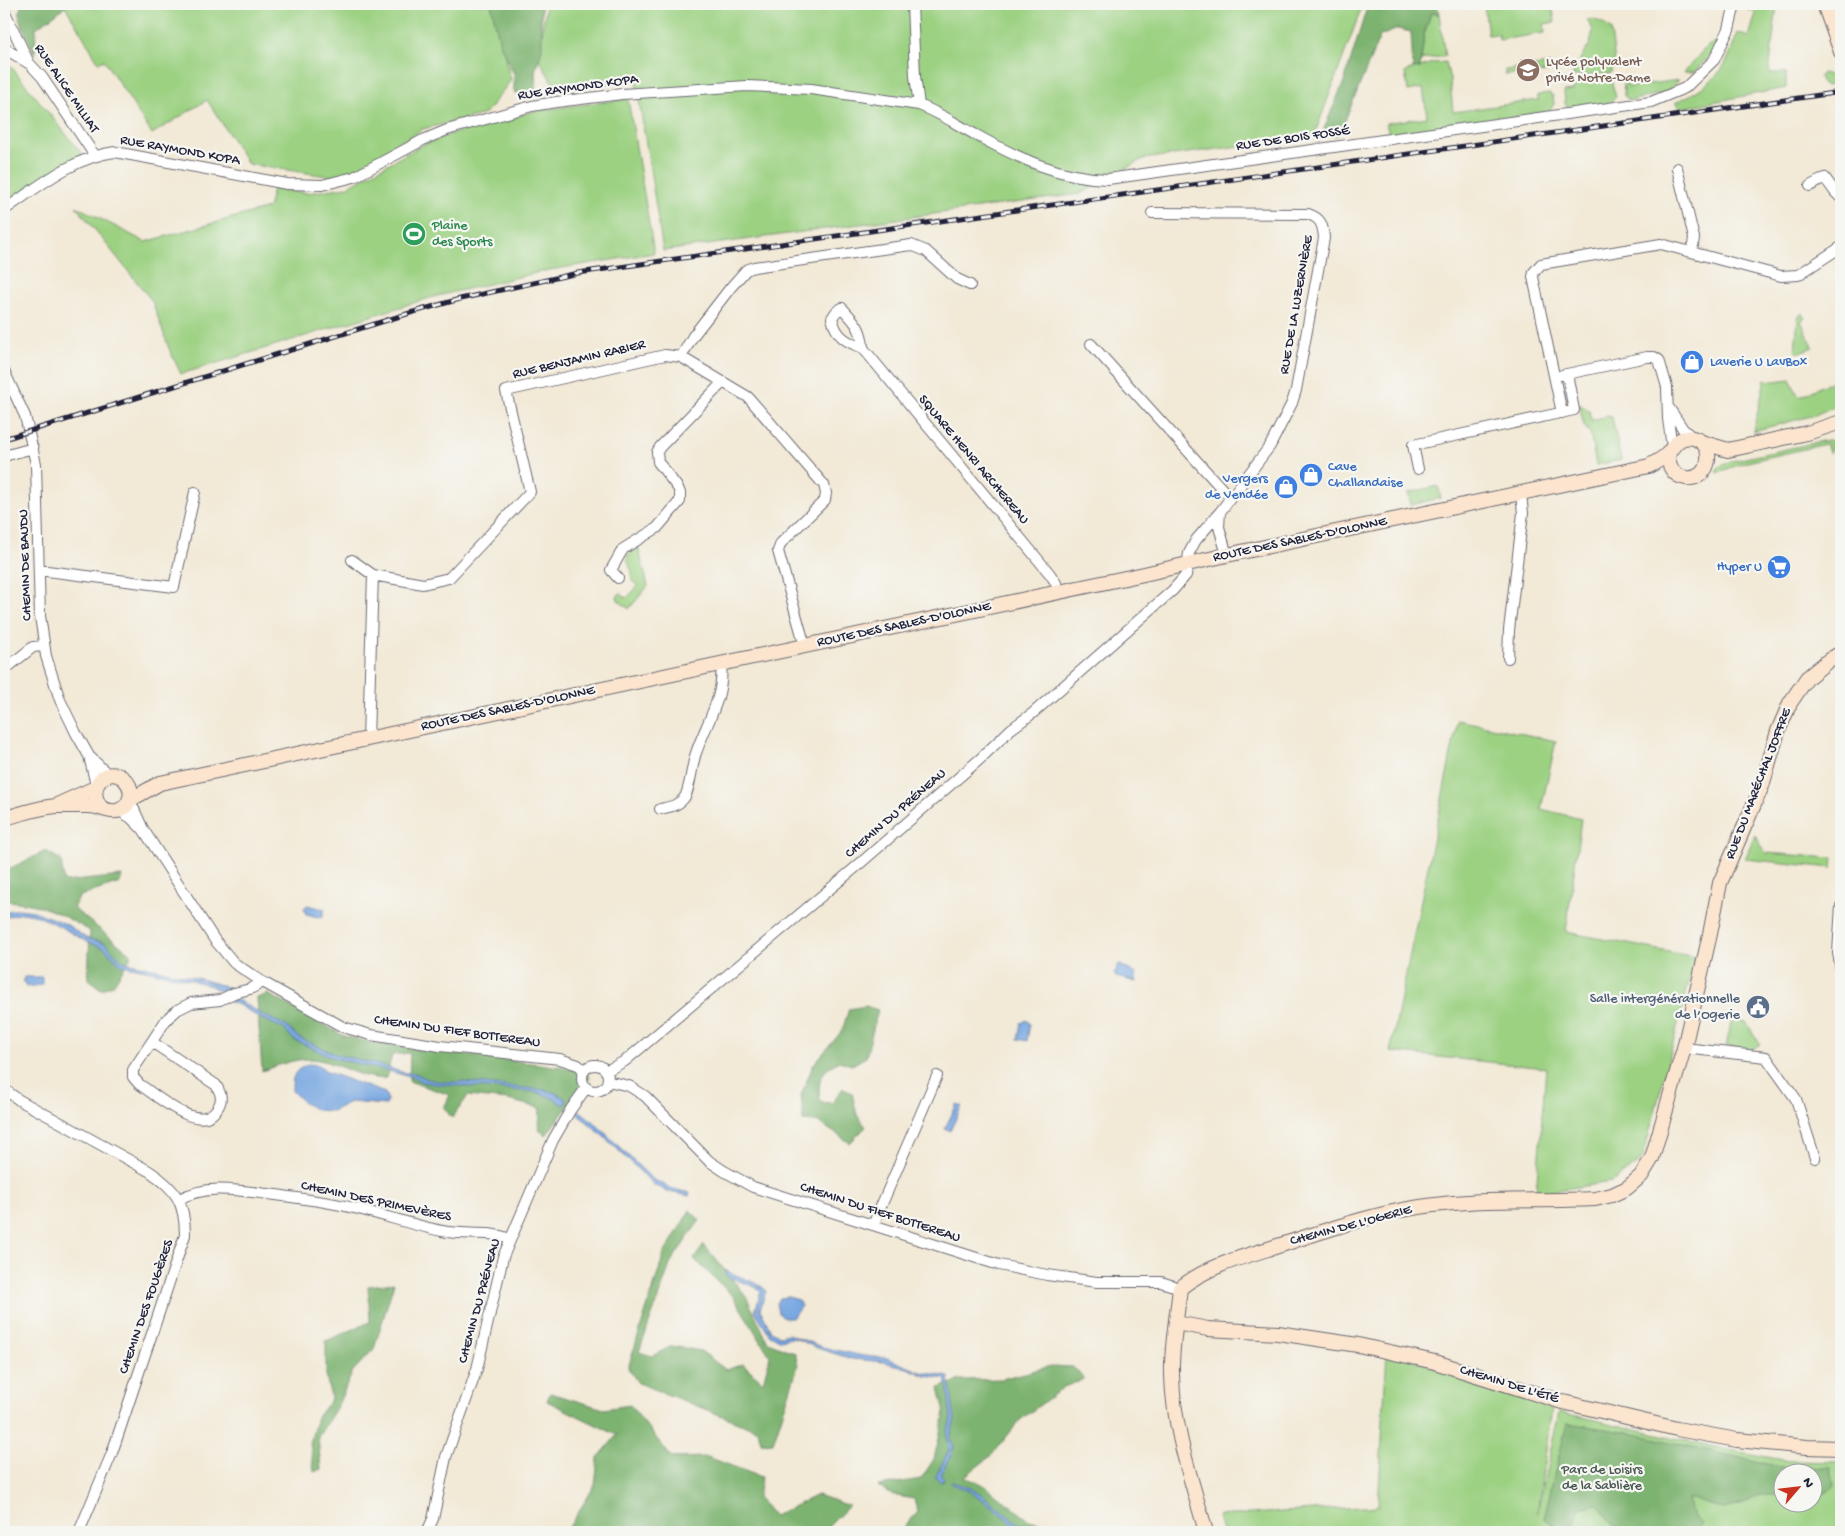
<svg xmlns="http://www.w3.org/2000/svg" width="1845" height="1536" viewBox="0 0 1845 1536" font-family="'Gochi Hand',sans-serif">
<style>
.green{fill:#9cd182;stroke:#5f7a5e;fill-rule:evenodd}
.forest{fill:#7db370;stroke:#506a56}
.water{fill:#77a6e1;stroke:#4c648e}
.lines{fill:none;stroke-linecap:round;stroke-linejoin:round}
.street-casing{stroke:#6b6871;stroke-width:12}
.secondary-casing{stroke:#6b6871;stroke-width:16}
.street{stroke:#fff;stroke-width:10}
.secondary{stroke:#fbe5cf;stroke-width:14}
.rail-casing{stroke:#22223b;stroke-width:5}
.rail{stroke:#f6f6f2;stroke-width:3;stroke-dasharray:9;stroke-linecap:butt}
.labels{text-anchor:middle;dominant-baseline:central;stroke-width:4.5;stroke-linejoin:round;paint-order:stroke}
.education-label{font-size:14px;fill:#785e54;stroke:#f6f6f2;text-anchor:start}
.street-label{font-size:14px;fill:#22223b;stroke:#f6f6f2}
.leisure-label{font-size:14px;fill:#27864d;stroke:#f6f6f2;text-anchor:start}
.shop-label{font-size:14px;fill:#366cbe;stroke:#f6f6f2;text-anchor:start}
.service-label{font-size:14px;fill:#4e5e75;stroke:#f6f6f2;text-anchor:end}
.park-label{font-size:14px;fill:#475750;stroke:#f6f6f2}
</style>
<rect width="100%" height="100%" fill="#f6f6f2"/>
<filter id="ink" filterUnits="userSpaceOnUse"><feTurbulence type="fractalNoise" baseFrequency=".02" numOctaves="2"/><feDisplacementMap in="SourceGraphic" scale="10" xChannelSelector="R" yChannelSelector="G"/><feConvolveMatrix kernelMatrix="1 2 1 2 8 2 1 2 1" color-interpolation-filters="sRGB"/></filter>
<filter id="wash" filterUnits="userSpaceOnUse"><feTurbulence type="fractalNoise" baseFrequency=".0096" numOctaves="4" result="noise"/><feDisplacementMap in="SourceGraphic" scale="20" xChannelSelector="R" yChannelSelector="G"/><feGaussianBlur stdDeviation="1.12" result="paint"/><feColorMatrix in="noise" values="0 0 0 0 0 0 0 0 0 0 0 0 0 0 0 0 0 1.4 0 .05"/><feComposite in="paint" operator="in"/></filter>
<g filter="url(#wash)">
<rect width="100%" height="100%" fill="#f2e9d6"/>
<path class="green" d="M67,4H491L511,80L485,114L423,129L357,170L334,177L248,164L207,100L152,134L104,60L99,63L65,6Z
M546,4H1363L1314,136L1143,159L1080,194L663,251L636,81L555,87L539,59Z
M1484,4H1552L1555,22L1544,24L1545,33L1499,40L1498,34L1488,35Z
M1746,4H1777L1769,73H1786V88L1681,108L1675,103C1694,93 1716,82 1726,62C1731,53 1734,43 1738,33L1749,37L1756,13L1745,8Z
M1431,12L1439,14L1445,56L1421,60L1424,35Z
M1593,19L1603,23L1611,30L1615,63L1610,74L1573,76V70L1590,44L1593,30L1587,20Z
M1719,40L1708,58L1694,72H1684L1706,47Z
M4,58L83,155L4,207Z
M1446,62L1450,80L1453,112L1538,100V95L1549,93L1553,96L1554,104L1549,112L1389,135L1386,123L1427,117L1423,88L1408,91L1405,72L1432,63Z
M1551,64L1552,71L1540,73L1538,71L1505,75V70Z
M1822,73L1827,74L1841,83L1827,86L1823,85L1819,77Z
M1597,79H1606L1612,83L1616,97L1610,103L1570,109L1565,104L1564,91L1573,90C1576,79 1587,80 1597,79Z
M1623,79H1626L1628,87L1679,80L1668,92L1630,101L1624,96Z
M628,99L654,253L544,271L433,297L181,374L170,351L152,301L76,206L145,242L268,208L273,189L307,193L347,187L422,145L451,134L538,110Z
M1803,313L1805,318L1801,321L1813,347L1797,353L1795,351L1798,317Z
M1841,377V403L1815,415L1753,431L1765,380L1774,381L1790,379L1799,397Z
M1579,404L1589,410L1591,420L1608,416L1612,417L1621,460L1596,465L1590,433L1584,426Z
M1827,440L1833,441L1831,451L1829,453L1826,444L1743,463L1717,473L1716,471L1723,464L1732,461Z
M1438,486L1441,498L1411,505L1408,493Z
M635,546L638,547L648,586L629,609L618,600L617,597L620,593L627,598L638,586L631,580C637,567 617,561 635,546Z
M1458,720L1556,741L1541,809L1581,819L1566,932L1695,957L1683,1006L1642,1160L1612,1182L1536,1193L1546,1068L1390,1052Z
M1755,835L1766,853L1833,858L1832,868L1745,859Z
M1732,1019L1746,1022L1760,1044L1751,1050L1726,1046Z
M1387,1351L1552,1408L1537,1513L1559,1412L1729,1450L1789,1461L1841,1462V1532H1532L1535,1525L1531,1532H1222L1218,1516L1378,1506ZM1782,1474H1812V1504H1782Z"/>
<path class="forest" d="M21,4H67L56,14L36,28L35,55L19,18Z
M491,4H541L542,49L535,71L536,90L529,98L514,92V74L500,44Z
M1368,4H1437L1439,14L1431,13L1424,35L1420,68L1413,69L1411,32L1398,29L1380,36L1339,135L1321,136L1345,79Z
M46,851L61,860L64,882L122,876L120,883L80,896L73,908L132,955L113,985L101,989L88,979L90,931C57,912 42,903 4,901V871Z
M268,994L344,1036L378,1044L586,1070L590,1078L546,1135L539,1130L540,1108L508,1100L468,1096L452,1118L444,1108L450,1095L409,1081L410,1053L392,1055L386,1078C361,1080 343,1065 319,1060C301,1056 279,1065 262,1071L257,998Z
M866,1006L878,1010L866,1057L852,1065L839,1061C819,1072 818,1081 820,1102L832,1103L843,1088L852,1093L857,1115L866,1127L850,1143L818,1122L803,1121V1112L801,1095L813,1065L842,1031L849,1009Z
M690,1210L700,1220L671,1262L639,1352L652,1356L672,1346L701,1351L726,1370L743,1364L763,1382L770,1356L733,1296L694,1259L704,1245L746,1296L768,1342L795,1353L798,1366L773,1443L761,1442L758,1430L638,1383L628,1368L664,1254Z
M394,1283L374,1349L353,1371L338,1405L318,1437L321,1469L314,1472L310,1443L317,1417L331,1399L326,1375V1341L370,1322L368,1286Z
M1051,1366L1073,1367L1084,1379L1064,1387L1020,1420L992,1455L964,1477L984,1485L1029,1520L1072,1532H998L990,1525L980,1532H900L918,1512L914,1499L892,1495L878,1486L921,1479L934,1459L945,1412L939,1388L960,1380L1002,1379Z
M550,1393L604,1409L630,1405L672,1458L708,1457L761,1477L758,1497L774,1516L817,1495L849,1506L823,1532H566L595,1485L598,1458L617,1435L547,1401Z
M1567,1423L1631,1433L1781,1467L1831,1468L1834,1486L1813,1499L1812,1474H1782V1495H1759L1744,1504L1723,1509L1688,1498L1693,1517L1702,1524L1694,1532H1620L1597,1504L1580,1508L1572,1532H1559L1560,1529L1544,1518Z"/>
<path class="water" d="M307,905L325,909L322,918L306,914L304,908Z
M19,909L34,911L66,924L86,938L105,943L122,961L201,979L227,987L229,990L223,993L211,986L191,980L122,965L104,948L85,941L61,927L38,916L23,913L4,917V912Z
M1119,964L1136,974V982L1116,977L1114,974Z
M24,977H42V985L26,987L23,980Z
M235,998L259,1013L286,1026L299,1038L338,1055L373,1063L405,1073H415L427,1079L441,1082H463L545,1090L556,1093L566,1099L567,1102L563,1105L555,1099L537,1092L434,1084L422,1082L416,1078L334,1058L294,1040L284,1029L256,1016L239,1005L229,1002Z
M1027,1020L1030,1024L1027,1041L1018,1039L1021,1023Z
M308,1064L319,1065L327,1072L385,1093L388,1100L386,1105L350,1102L332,1111L317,1110L304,1103L292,1091C292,1075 294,1071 308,1064Z
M957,1104L962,1106L950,1131L945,1128Z
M579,1110L595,1123L652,1179L673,1189L690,1193L689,1196L669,1192L654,1185L611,1143L577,1113Z
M725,1270C735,1276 762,1283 766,1291L760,1309L771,1331L780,1336L788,1334L822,1347L864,1356L887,1358L921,1372L949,1377L955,1419L950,1439L954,1447L950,1457L940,1475L944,1478L942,1482L935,1478L949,1450L947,1435L951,1418L947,1383L945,1379L926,1376L907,1368L884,1362L852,1359L817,1348L797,1339L791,1338L780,1340L770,1335L755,1311L761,1291L758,1288L726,1276Z
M788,1297L799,1300L801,1306L792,1318H786L778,1313L776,1303L780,1298Z
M952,1482L971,1488L981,1494L1017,1523L1050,1532H1038L1017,1528L995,1509L970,1491L951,1484Z"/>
</g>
<g filter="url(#ink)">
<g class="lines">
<g class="street-casing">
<path id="street" d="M912,4L915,76L919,105C940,113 956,124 976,135C1018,158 1060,178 1108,179L1651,102L1685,88L1714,60L1729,29L1735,4
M4,10L29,63L42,77L95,156
M4,48L28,63
M1677,168L1694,238L1692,252
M1810,186L1825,178L1835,192L1841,198
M4,210C38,187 73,157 115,152L287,184L322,185L354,177L423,140L447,130L532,106L556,102L622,94L747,86L811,89L919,105
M1091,344L1223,490L1231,497
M863,348C862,328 855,322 842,308L836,312L832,318C836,336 846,342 863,348L1050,574L1056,583L1058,592
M681,357L693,336L731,287L746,270L754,267L911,245L926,251L957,279L970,285
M4,371L25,416L36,464L40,616L46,656L60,700L76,733L89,756L109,775
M1562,375L1647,357H1654L1659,360L1667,387L1668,419L1672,447
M1669,408L1683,429L1693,438
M1562,413L1533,277L1534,272L1541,264L1661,244L1781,276L1798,275L1841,247
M4,456L33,448
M1418,469L1413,445L1574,410L1567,374
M1220,512L1219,527L1227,555
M352,560L373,575
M39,570L174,587L195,492
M618,578L611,570L623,549L657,528L680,501V493L678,488L658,462L657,452L660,447L723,382
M1508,658L1509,630L1523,513L1521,494
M4,670L33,647L44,646
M368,739L373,575L423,584L449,578L530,492L506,391L665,355L681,357L748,397L824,485L826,493L825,500L781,543L778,551L805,646
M89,756L96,785
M128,802L133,807L143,829L214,939L234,963L261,981L343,1027L371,1035L440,1046L560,1059L578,1065L584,1070
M660,809C669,807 678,806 684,798C690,791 692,763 696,753C706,723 725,697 721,664
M118,810L131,818L140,827
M1841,906L1838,953L1841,970
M152,1042L216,1085C222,1095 223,1101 216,1110C199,1134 156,1095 139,1084L133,1077V1070L166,1020L177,1010L191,1003L220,1000L234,993L250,989L258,985L261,981
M1684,1048L1766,1057L1796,1099L1815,1158
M582 1078a13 13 0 1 1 26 0a13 13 0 1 1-26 0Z
M606,1071L625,1061L856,867L980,759L1011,729L1033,713L1173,590L1186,575L1189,553L1196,540L1220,512L1270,446L1292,403L1296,390L1324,238C1323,225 1321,218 1308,214L1152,213
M608,1081L629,1086L645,1096L709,1161L724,1171L753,1187L999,1265L1047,1275L1097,1282H1161L1180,1288
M4,1089L19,1100L149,1171C176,1189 185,1202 185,1235L112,1453L79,1532
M179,1199C207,1184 237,1190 268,1194C296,1198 326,1201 354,1208C384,1215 412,1225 442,1231C465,1236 488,1230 510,1239
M873,1225L937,1076
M427,1532L433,1519L446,1457L477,1369L503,1257L553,1140L571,1109L586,1088"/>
</g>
<g class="secondary-casing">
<path id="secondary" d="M1824,4L1841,52
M1701,442L1728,450L1807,433L1841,422
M130,800L160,783L1144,574L1227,555L1649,466C1656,462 1663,459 1668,453C1675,445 1679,435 1693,438C1717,443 1711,481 1686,478C1672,476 1667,464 1669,452
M57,805L95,788
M4,818C21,814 39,807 57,806C67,806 77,806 87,806C98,805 107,813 117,811C131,807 135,790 125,780C109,763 84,787 101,807
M1176,1323L1208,1329L1278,1333L1358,1345L1435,1362L1559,1401L1677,1429L1737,1440L1807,1447L1841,1448
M1206,1532C1192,1481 1173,1429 1172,1375C1171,1346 1177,1317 1180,1288C1209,1265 1246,1256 1281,1245C1321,1232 1361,1218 1402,1210C1465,1197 1531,1202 1595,1199L1612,1195L1627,1188L1641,1176L1652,1158L1684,1048L1710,934L1720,883L1762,786L1778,731L1790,703L1807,678L1829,660L1841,653"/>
</g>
<use href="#street" class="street"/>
<use href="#secondary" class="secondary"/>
<g class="rail-casing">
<path id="rail" d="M4,439L410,313L460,299L578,273L1841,92"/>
</g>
<use href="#rail" class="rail"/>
</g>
</g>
<defs>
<g id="school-disc" transform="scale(1.25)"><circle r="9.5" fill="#8d6e63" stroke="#f6f6f2"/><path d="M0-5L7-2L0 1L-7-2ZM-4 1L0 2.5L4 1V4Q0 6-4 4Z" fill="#fff"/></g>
<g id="stadium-disc" transform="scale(1.25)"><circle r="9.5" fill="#2e9e5b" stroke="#f6f6f2"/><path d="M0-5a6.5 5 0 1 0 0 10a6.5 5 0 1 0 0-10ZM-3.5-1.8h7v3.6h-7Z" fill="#fff"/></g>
<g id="shop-disc" transform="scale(1.25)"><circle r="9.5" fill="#3f7fe0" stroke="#f6f6f2"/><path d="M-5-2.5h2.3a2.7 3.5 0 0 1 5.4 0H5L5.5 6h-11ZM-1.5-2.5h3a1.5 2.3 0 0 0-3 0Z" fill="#fff"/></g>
<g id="supermarket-disc" transform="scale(1.25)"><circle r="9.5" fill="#3f7fe0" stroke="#f6f6f2"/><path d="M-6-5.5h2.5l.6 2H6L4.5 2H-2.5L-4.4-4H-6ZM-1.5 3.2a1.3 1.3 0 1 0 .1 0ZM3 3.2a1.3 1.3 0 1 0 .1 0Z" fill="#fff"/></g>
<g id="civic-disc" transform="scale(1.25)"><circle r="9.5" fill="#5c6f8a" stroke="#f6f6f2"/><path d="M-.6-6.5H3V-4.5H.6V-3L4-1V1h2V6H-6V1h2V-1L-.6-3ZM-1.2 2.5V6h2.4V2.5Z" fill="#fff"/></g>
</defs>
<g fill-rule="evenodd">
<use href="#school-disc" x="1528" y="70"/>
<use href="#stadium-disc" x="414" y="234"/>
<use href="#shop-disc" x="1692" y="362"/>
<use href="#shop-disc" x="1311" y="475"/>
<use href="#shop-disc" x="1286" y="487"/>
<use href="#supermarket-disc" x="1779" y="567"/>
<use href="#civic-disc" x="1758" y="1007"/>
</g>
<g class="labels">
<g class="education-label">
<text x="1546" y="62">Lycée polyvalent<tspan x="1546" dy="16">privé Notre-Dame</tspan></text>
</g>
<g class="street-label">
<text transform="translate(578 88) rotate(-8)">RUE RAYMOND KOPA</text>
<text transform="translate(66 89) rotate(56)">RUE ALICE MILLIAT</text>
<text transform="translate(1293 139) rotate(-8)">RUE DE BOIS FOSSÉ</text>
<text transform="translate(180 151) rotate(10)">RUE RAYMOND KOPA</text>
<text transform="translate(1297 305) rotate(-80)">RUE DE LA LUZERNIÈRE</text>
<text transform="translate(579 360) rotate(-13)">RUE BENJAMIN RABIER</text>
<text transform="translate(973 460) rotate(50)">SQUARE HENRI ARCHEREAU</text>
<text transform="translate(1300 540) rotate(-12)">ROUTE DES SABLES-D'OLONNE</text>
<text transform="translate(26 565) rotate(-92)">CHEMIN DE BAUDU</text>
<text transform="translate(904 625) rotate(-12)">ROUTE DES SABLES-D'OLONNE</text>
<text transform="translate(508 709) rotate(-12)">ROUTE DES SABLES-D'OLONNE</text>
<text transform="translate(1759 784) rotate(-69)">RUE DU MARÉCHAL JOFFRE</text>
<text transform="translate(896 814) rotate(-41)">CHEMIN DU PRÉNEAU</text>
<text transform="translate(457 1032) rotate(8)">CHEMIN DU FIEF BOTTEREAU</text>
<text transform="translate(376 1202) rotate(12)">CHEMIN DES PRIMEVÈRES</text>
<text transform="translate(880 1213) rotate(18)">CHEMIN DU FIEF BOTTEREAU</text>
<text transform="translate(1351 1226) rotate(-15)">CHEMIN DE L'OGERIE</text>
<text transform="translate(480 1301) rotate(-75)">CHEMIN DU PRÉNEAU</text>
<text transform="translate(147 1307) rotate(-71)">CHEMIN DES FOUGÈRES</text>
<text transform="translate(1509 1385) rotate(17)">CHEMIN DE L'ÉTÉ</text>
</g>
<g class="leisure-label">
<text x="432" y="226">Plaine<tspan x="432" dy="16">des Sports</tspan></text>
</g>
<g class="shop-label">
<text x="1710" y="362">Laverie U LavBox</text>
<text x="1328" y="467">Cave<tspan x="1328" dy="16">Challandaise</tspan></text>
<text x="1268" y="479" text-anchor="end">Vergers<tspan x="1268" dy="16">de Vendée</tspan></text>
<text x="1762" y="567" text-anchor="end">Hyper U</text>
</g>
<g class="service-label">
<text x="1740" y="999">Salle intergénérationnelle<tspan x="1740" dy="16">de l’Ogerie</tspan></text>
</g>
<g class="park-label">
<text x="1602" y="1470">Parc de Loisirs<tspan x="1602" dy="16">de la Sablière</tspan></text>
</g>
</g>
<rect width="1845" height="1536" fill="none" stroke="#f6f6f2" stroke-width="20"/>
<g transform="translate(1798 1488) rotate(62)"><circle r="24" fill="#f6f6f2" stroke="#a1a1a9"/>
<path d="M0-4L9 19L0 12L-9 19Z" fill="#c8321e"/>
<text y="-8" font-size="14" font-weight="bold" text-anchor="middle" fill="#22223b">N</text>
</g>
</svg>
